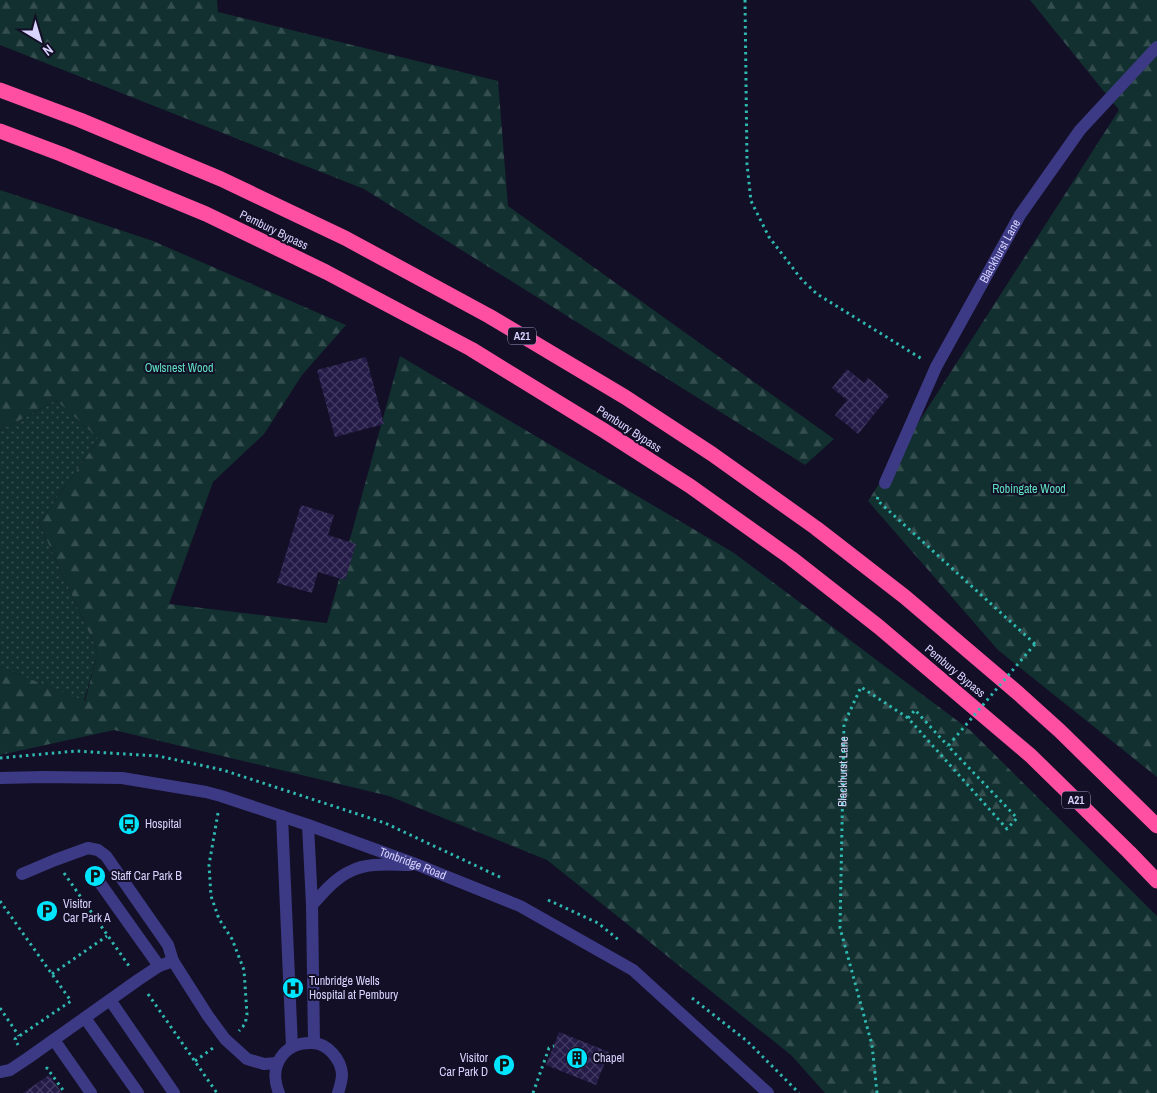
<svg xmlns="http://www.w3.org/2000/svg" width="1157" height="1093" viewBox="0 0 1157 1093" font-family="'Archivo Narrow',sans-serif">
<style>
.grass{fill:url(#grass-dots)}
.forest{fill:url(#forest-firs)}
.building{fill:url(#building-cross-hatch)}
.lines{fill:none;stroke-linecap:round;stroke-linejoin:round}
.path{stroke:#2fb8b0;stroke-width:3;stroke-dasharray:2.5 4;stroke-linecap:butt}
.minor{stroke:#3d3a85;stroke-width:12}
.highway{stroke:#ff4fa3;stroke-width:15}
.path-bridge{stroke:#2fb8b0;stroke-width:3;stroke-dasharray:2.5 4;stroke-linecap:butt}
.labels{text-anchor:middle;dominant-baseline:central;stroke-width:4;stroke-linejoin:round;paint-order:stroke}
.shield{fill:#130f26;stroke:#9e99be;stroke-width:1}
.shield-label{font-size:11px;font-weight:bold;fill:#d9d4ff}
.street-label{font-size:12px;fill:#d9d4ff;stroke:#130f26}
.park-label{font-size:12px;fill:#5fe0c0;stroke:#130f26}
.poi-label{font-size:12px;fill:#d9d4ff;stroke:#130f26;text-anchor:start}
</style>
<defs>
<pattern id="grass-dots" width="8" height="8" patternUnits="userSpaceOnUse" patternTransform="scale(1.25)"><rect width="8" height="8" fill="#12302f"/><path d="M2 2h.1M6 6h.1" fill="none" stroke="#344d4e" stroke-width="1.8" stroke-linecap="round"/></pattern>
<pattern id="forest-firs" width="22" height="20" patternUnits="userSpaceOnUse" patternTransform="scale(1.25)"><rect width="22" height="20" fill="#12302f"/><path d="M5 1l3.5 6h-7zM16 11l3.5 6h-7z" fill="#344d4e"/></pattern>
<pattern id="building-cross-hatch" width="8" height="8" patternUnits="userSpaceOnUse" patternTransform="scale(1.25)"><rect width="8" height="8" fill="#241b47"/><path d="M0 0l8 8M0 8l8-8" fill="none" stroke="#433b63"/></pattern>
</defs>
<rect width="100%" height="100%" fill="#130f26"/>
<path class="grass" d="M56,400L99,439L39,523L98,652L84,701L0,667V431Z"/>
<path class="forest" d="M0,0H217L218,12L498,81L508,206L834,439L805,465L364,189L0,45Z
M1030,0H1157V777L998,650L868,501L1119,110Z
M0,190L153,241L346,325L302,375L264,434L213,482L169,604L327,623L400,356L734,553L971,731L1157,916V1093H825L791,1055L547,860L389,796L114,730L0,755V667L85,701L98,652L39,523L99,439L56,400L0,431Z"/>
<path class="building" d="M366,357L384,424L335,437L317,370Z
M847,369L864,383L868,378L889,396L858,434L835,415L847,400L832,388Z
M301,505L334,515L328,535L356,544L345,580L318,572L312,593L277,583Z
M559,1032L609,1052L596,1085L546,1065Z
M49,1075L62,1093H23Z"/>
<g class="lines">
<g class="path">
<path d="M745,0L747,164L751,201L769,237L802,280L817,294L922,359"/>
<path d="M878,497L877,500L1035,644"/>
<path d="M908,718L915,710L948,746"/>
<path d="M0,758L76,751L158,756L223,770L385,823L502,878"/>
<path d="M218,813L209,865L211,896L219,919L232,939L244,970L247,1015L245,1024L239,1031"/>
<path d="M64,873L129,966"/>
<path d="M548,900L598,923L620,941"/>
<path d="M0,901L71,1001L15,1039L18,1045"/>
<path d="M52,974L107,936"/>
<path d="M148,994L217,1093"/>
<path d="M692,998L747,1041L799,1093"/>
<path d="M0,1008L19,1036"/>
<path d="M195,1061L213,1048"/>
<path d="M46,1069L47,1068L65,1093"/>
<path d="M533,1093L549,1048L554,1046"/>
<path id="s1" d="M877,1093L872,1045L840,928L844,724L861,687L908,718L1007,829L1017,818L948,746L953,740"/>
</g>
<g class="minor">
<path id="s2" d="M885,483L936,367L1020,215L1080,130L1157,47"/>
<path id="s3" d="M0,778L44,777L122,778L206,792L221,796L308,825L418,865L520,906L633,970L768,1093"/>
<path d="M282,816L292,1047"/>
<path d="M308,825L312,905L314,1043"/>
<path d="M22,874L55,860L88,848L98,850L106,856L168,945L173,961"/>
<path d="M95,876L159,966"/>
<path d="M312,905C323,893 335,878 351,871C368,862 391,865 410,865"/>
<path d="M110,1000L174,1093"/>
<path d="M85,1018L138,1093"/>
<path d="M54,1040L91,1093"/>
<path d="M0,1072L10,1070L28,1058L138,980L159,966L173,961L208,1016L225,1039L247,1059L264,1064L277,1063"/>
<path d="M279,1093C268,1067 283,1042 312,1043C328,1043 341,1060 342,1074C342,1081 340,1087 338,1093"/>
</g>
<path class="highway" d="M0,90L80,120L221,179L345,238L489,316L625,397L712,454L816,528L905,597L1019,694L1060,731L1157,826
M0,131L61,154L206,214L326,272L471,349L603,430L690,486L791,558L879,627L1031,756L1129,852L1157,881"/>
<path class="path-bridge" d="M953,740L1035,644"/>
</g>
<defs>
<g id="bus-disc" transform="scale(1.125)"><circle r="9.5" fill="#00e5ff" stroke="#130f26"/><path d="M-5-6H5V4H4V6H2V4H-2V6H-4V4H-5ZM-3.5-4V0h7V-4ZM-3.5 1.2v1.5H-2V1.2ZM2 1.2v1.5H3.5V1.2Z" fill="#111"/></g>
<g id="parking-disc" transform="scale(1.125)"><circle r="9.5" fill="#00e5ff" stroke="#130f26"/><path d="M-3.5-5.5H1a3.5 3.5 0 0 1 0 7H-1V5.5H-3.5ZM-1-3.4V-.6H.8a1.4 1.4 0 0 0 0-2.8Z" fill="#111"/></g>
<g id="hospital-disc" transform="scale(1.125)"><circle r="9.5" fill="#00e5ff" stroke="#130f26"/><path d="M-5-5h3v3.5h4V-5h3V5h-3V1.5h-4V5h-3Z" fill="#111"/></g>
<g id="building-disc" transform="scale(1.125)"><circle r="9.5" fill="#00e5ff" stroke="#130f26"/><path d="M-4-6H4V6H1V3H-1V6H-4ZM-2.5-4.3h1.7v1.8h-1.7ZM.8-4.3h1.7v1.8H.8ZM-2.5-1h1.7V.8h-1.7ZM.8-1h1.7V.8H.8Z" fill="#111"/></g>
</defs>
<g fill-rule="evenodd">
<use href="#bus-disc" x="129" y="824"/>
<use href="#parking-disc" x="95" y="876"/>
<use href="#parking-disc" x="47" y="911"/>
<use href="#hospital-disc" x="293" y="988"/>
<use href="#building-disc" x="577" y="1058"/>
<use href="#parking-disc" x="504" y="1065"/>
</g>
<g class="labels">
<g class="shield">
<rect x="508" y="327.5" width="28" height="17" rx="4"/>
<rect x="1062" y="791.5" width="28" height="17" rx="4"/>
</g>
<g class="shield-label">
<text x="522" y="336">A21</text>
<text x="1076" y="800">A21</text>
</g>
<g class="street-label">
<text transform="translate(274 230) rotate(26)">Pembury Bypass</text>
<text stroke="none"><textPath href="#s2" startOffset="259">Blackhurst Lane</textPath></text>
<text transform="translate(629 429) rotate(33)">Pembury Bypass</text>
<text transform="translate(955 671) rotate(40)">Pembury Bypass</text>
<text stroke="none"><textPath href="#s1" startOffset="326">Blackhurst Lane</textPath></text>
<text stroke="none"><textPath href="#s3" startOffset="426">Tonbridge Road</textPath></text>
</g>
<g class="park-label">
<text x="179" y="368">Owlsnest Wood</text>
<text x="1029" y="489">Robingate Wood</text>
</g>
<g class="poi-label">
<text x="145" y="824">Hospital</text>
<text x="111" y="876">Staff Car Park B</text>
<text x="63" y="904">Visitor<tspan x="63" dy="14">Car Park A</tspan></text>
<text x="309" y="981">Tunbridge Wells<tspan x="309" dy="14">Hospital at Pembury</tspan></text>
<text x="488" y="1058" text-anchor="end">Visitor<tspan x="488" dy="14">Car Park D</tspan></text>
<text x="593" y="1058">Chapel</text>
</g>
</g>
<g transform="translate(40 40) rotate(142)" stroke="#130f26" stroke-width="4" paint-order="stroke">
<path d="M0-4L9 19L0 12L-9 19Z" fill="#d9d4ff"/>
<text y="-8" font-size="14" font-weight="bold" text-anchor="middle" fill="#d9d4ff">N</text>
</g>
</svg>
